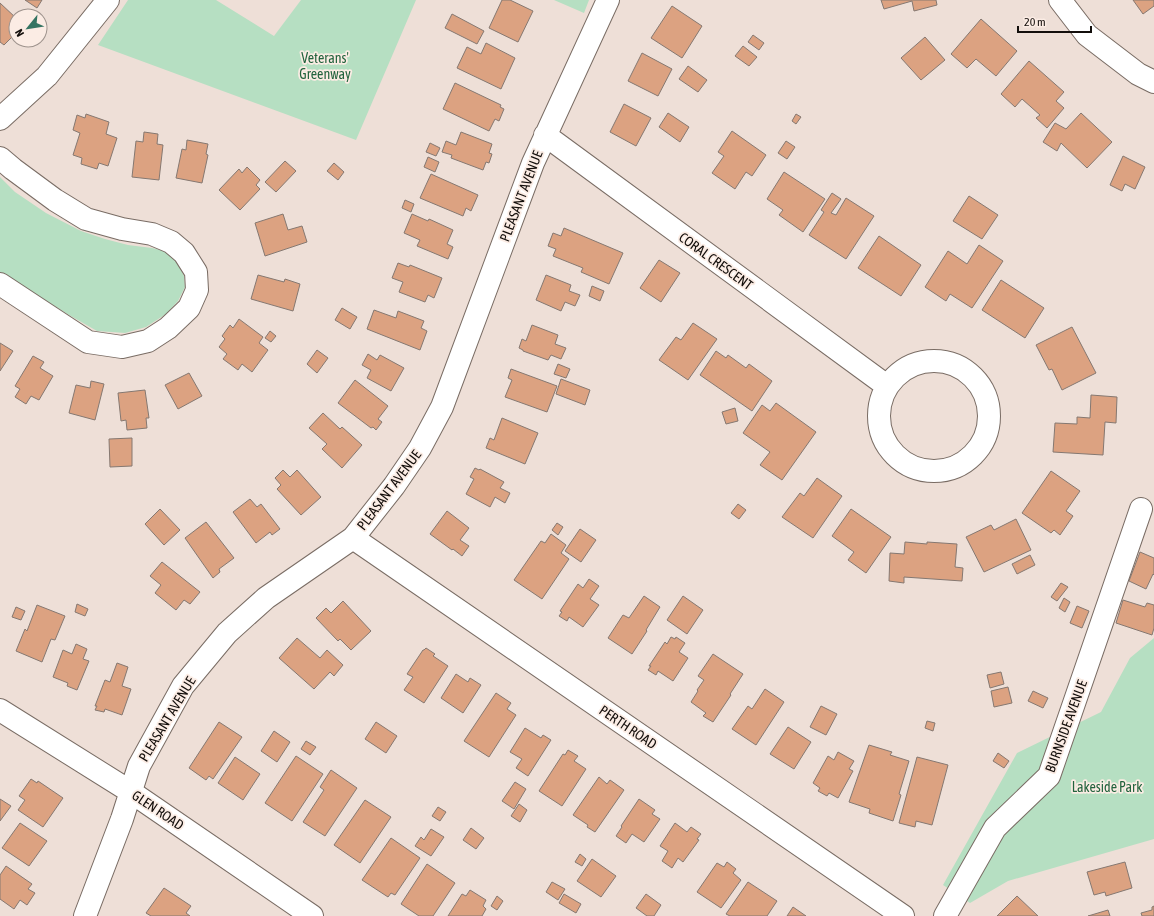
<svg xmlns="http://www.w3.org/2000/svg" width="1154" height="916" viewBox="0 0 1154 916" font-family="'Asap Condensed',sans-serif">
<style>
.green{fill:#b6dfc2}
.building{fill:#dca281;stroke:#857871}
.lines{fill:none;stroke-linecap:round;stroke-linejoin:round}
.minor-casing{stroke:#796c64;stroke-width:24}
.minor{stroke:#fff;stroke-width:22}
.labels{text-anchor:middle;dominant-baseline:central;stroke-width:3.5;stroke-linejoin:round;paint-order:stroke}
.park-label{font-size:14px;fill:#22633d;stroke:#fbece4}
.street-label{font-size:14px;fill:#130e0b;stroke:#fbece4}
</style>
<rect width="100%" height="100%" fill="#eedfd7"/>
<path class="green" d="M128,0H216L274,36L301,0H416L356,140L98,45Z
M554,0H589L584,13Z
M0,177L15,192L46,213L81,231L105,239L128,245L152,248L165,251L176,260L184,276L185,287L178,301L166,314L146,327L125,333L97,331L69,315L0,272Z
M1154,638V839L1008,881L970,903L943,885L1017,753L1101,712L1130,658Z"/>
<path class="building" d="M25,0H42L37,8Z
M502,0H510L533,11L518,42L489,28Z
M881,0H936L937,5L914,11L912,1L884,9Z
M1133,0H1154V6L1143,14Z
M0,3L16,18V33L4,45L0,42Z
M672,6L702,26L682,58L651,38Z
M452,14L484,31L477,44L445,28Z
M981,19L1017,51L996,76L976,59L967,68L951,54Z
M753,35L764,43L759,50L748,42Z
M925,37L945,60L921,80L901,58Z
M486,43L515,58L501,89L457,68L467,47L481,54Z
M743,46L757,57L749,66L735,56Z
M642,53L672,69L658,96L628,81Z
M1029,61L1064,92L1056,101L1064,108L1047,128L1036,118L1040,115L1022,99L1015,107L1001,94Z
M688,66L707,80L698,92L679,79Z
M455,83L501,105L500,107L504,109L499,121L495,119L489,131L443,109Z
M624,104L651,118L636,146L610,132Z
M668,113L689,127L680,142L659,127Z
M1081,113L1112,142L1087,168L1061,143L1057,151L1043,142L1055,123L1066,129Z
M86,114L109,122L106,134L117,138L108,166L99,163L97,169L81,164L82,158L73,155L80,133L73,130L77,115L85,118Z
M796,114L801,117L796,124L792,121Z
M732,131L766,155L752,176L746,172L735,189L712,173L724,156L718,152Z
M144,132L158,134L157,144L163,145L159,180L132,177L136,141L143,142Z
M461,132L492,144L489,153L492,154L489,163L486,162L483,170L451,158L452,155L442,152L446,141L456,145Z
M187,140L208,144L206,154L208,155L202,183L176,178L182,149L186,150Z
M786,141L795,147L787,159L778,153Z
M430,143L440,148L436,156L426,152Z
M1123,156L1145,167L1135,189L1125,184L1122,191L1110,185Z
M428,157L439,162L435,172L424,167Z
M285,161L296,171L276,192L265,182Z
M334,163L344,172L338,180L327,171Z
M247,167L260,180L256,185L260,189L240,210L219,190L239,169L242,173Z
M784,172L825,199L803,232L779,215L783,210L767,199Z
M431,174L478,195L471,211L466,208L463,216L420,198Z
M832,193L841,199L831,213L836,215L846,198L874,216L846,259L809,235L824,212L821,210Z
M969,196L998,215L982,239L953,221Z
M405,200L414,204L411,212L402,208Z
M283,214L288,230L302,226L307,242L265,256L255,223Z
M412,214L428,221L429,219L453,230L447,244L453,247L448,259L417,246L420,240L404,233Z
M564,228L623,253L609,284L581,272L583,268L553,256L556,249L548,246L553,233L561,236Z
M879,236L921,265L901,296L858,268Z
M979,245L1003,261L972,308L950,294L946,301L925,287L948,251L967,264Z
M659,260L680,273L661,302L640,288Z
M398,263L409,267L410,265L442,278L434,298L428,295L425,302L399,292L403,282L392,278Z
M258,275L284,282L285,279L300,284L293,311L251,299Z
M546,275L571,285L569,291L580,295L575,306L565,302L561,311L536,300Z
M1001,280L1044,308L1025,338L982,310Z
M592,286L604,291L600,301L589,296Z
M342,308L357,317L350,329L335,320Z
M374,310L396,318L398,311L424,321L421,328L427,331L420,350L367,329Z
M239,319L263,337L259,343L268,350L252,372L242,364L238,370L223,359L227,354L219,347L225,339L222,336L230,325L233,328Z
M693,323L717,339L688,380L659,360L676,337L681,340Z
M532,325L558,335L555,344L566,348L561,359L551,355L548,360L523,351V350L519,348L522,339L526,341Z
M1072,327L1096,373L1062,390L1052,369L1049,370L1036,345Z
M270,331L276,336L271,342L265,338Z
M0,343L13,351L0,371Z
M317,350L328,358L317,373L307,364Z
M716,351L726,358L728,355L746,368L749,364L772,381L752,411L700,375Z
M368,354L377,360L380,355L404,368L391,391L367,378L371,370L362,365Z
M33,356L44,362L40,368L53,376L39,400L31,396L26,404L15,397L20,389L15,386Z
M558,364L570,369L566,378L554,374Z
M511,369L557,386L547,412L505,397L512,380L508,378Z
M189,373L202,396L178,409L165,385Z
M561,379L590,390L585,405L556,394Z
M355,380L388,406L378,419L382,422L376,430L373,427L371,428L338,403Z
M91,381L104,384L95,420L69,413L76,385L90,388Z
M145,390L149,418H146L147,428L127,430L126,420L121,421L118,393Z
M1091,395L1117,397L1116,423L1105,422L1103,455L1053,452L1055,423L1077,424V417L1090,418Z
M776,403L816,432L782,480L760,465L770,452L743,433L762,405L770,411Z
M735,408L738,421L726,424L722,412Z
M323,413L340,429L342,427L362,445L342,468L322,449L327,444L309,428Z
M502,418L538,433L525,464L486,448L490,438L494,440Z
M132,438V466L110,467L109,439Z
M475,468L479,470L480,469L504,482L500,488L510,493L505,503L495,497L490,507L466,494L474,479L470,477Z
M283,470L290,477L297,470L321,497L301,515L277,489L281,485L275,478Z
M1051,471L1080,491L1066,511L1073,516L1060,535L1054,530L1051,533L1022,513Z
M817,478L842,496L813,538L782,517L800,493L804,496Z
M250,499L257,507L261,504L280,529L272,535L270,532L256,543L233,512Z
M738,504L746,510L739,519L731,513Z
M160,509L180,530L164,545L145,524Z
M851,509L891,537L866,573L848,560L854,552L832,536Z
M447,511L469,528L460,540L469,546L462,556L453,549L452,550L430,534Z
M1016,519L1031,550L984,572L966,537L991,525L994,530Z
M206,522L234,558L219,569L220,572L213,578L185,538Z
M557,523L563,527L558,535L552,530Z
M580,529L596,540L581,562L565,551Z
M551,534L566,545L561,553L569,559L542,599L514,580L541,541L545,543Z
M905,542L927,544V542L957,544L955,567L963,568L962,581L904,577V583L889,581L890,553L904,554Z
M1140,552L1154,558V575L1153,574L1146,589L1129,581Z
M1030,555L1035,565L1017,574L1012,564Z
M162,562L200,592L190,604L184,600L176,610L155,593L161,585L150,576Z
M589,579L599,586L590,599L599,605L583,627L569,617L567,621L559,616L562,612L560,611L578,584L583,588Z
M1061,583L1068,587L1057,601L1051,597Z
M644,596L660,607L646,630L647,631L632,654L608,638L623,615L629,618Z
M683,596L703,610L687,634L667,620Z
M1064,598L1070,602L1065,612L1059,608Z
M1123,600L1145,607L1147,603L1154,605V628L1152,635L1116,623Z
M343,601L371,631L351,650L340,639L338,641L316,618L326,608L331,613Z
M77,604L88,609L85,616L75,612Z
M37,605L65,616L55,640L51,639L42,662L16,651L25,629L27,631Z
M1077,606L1089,611L1082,628L1070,623Z
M16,607L25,611L21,620L12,617Z
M671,637L675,639L676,637L685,643L679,652L688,658L673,681L658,671L656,675L648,670L651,666H649L665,642L667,644Z
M297,638L320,658L327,650L343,665L334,676L330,672L314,689L279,658Z
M76,644L87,649L83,659L89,661L77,690L67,686L68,683L53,677L63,650L72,654Z
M426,648L435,654L433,656L448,666L424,703L404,690L413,677L407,674L423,650H424Z
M713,654L743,674L730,694L731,695L713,722L703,716L706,713L691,702L698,691L697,690L704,680L698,676Z
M117,663L128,667L122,686L131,689L122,715L105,709L104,712L95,710L97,706H95L105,680L110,682Z
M1001,672L1004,684L990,688L987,675Z
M456,674L468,682L470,678L481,685L463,713L441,698Z
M1008,687L1012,703L994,707L991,691Z
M765,689L784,702L756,745L732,729L748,706L752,709Z
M1033,691L1048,698L1043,708L1028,701Z
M496,693L511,703L507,709L516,715L489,757L464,741Z
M821,706L837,714L826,735L810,727Z
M927,721L935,723L933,731L925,728Z
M219,722L242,737L213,779L209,776L206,780L189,768Z
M376,722L397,736L386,753L365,739Z
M788,727L811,742L794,769L770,754Z
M525,728L541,738L543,735L551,740L528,776L516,768L522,759L510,752Z
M274,731L290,742L277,762L261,751Z
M306,741L316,747L310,755L301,749Z
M869,745L892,752L890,755L909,761L899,794L901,795L893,821L869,813L870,809L849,802Z
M568,750L578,756L574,761L586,769L562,806L539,791L563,754L565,755Z
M838,752L854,761L849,769L853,771L838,798L829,793L827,796L818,791L820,788L813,783L828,756L834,760Z
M998,753L1009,761L1004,768L993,761Z
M296,756L323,774L292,821L265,803Z
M235,757L260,774L243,800L218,783Z
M917,757L948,765L932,825L916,821L915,827L899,823Z
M331,770L357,788L325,836L303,822L324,790L320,787Z
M599,777L607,784L610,780L624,790L595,832L587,827L588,825L573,815Z
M31,779L37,783L38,781L63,798L43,827L18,810L25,800L19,796Z
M515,782L526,789L514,809L502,801Z
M0,799L11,806L0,821Z
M639,799L655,810L652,814L660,819L644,842L632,834L626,843L616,836L622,827L621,826Z
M365,800L391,817L360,863L334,845Z
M519,804L527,810L520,822L511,816Z
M438,807L446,812L440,821L432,816Z
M20,823L47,841L29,866L2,848Z
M675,823L687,832L691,827L701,834L697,839L699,840L683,862L678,858L672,868L662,861L668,851L660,846Z
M471,828L484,838L476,849L463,840Z
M431,829L444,837L431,856L415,846L421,837L424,840Z
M391,838L420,858L395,895L391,893L388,897L362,880Z
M580,854L586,859L582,866L575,862Z
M592,859L616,876L601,897L577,881Z
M727,862L736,869L733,873L741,880L721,908L697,892L717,863L724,867Z
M1125,862L1132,888L1106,896L1105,892L1094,895L1087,872Z
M427,864L455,883L433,916H419L401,904Z
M6,866L32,884L28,889L35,893L27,905L20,900L14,909L0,899V875Z
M552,882L565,889L558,900L546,892Z
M748,882L777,901L767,916H730L726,914Z
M164,888L191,906L186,913L190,916H151L146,913Z
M470,890L486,900L483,906L486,909L482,916H448L462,894L466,896Z
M564,894L581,904L576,913L559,903Z
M646,894L661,905L654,916H647L636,908Z
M497,896L503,901L497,910L491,906Z
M1017,896L1038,916H997Z
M1154,906V916H1142L1141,913L1152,910V907Z
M793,907L806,916H787Z
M1108,910L1110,916H1088Z"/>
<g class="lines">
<g class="minor-casing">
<path id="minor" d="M1060,0L1087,35L1138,74L1154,82
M0,119L47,76L108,0
M545,135L887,386
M0,158L13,169L55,200L86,219L122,229L152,234L171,242L184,253L196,272L197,290L189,308L168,328L148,341L122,347L88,342L0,284
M879 416a55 55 0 1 1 110 0a55 55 0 1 1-110 0Z
M353,538L903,916
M0,710L131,792L312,916
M85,916L122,819L139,766L183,686L227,633L266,598L353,538L394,486L420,448L442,407L533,163L608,0
M945,916L995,828L1049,776L1141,509"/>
</g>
<use href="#minor" class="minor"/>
</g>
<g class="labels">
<g class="park-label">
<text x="325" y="58">Veterans'<tspan x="325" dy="16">Greenway</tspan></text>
<text x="1107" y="787">Lakeside Park</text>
</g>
<g class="street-label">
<text transform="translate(521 196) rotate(-69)">PLEASANT AVENUE</text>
<text transform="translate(716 261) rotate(36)">CORAL CRESCENT</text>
<text transform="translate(389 490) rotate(-53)">PLEASANT AVENUE</text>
<text transform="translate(167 719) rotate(-59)">PLEASANT AVENUE</text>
<text transform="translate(1066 726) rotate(-70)">BURNSIDE AVENUE</text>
<text transform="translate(628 727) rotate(34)">PERTH ROAD</text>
<text transform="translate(158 810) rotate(34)">GLEN ROAD</text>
</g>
</g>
<g transform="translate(28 28) rotate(240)"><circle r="19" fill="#fbece4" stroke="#9e938d"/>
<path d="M0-3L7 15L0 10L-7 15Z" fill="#347462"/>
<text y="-6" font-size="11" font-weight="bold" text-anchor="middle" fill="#130e0b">N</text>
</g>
<path d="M1018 26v6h73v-6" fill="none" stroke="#130e0b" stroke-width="2"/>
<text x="1024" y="26" font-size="12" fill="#130e0b" stroke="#fbece4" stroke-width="3" paint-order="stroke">20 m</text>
</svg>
